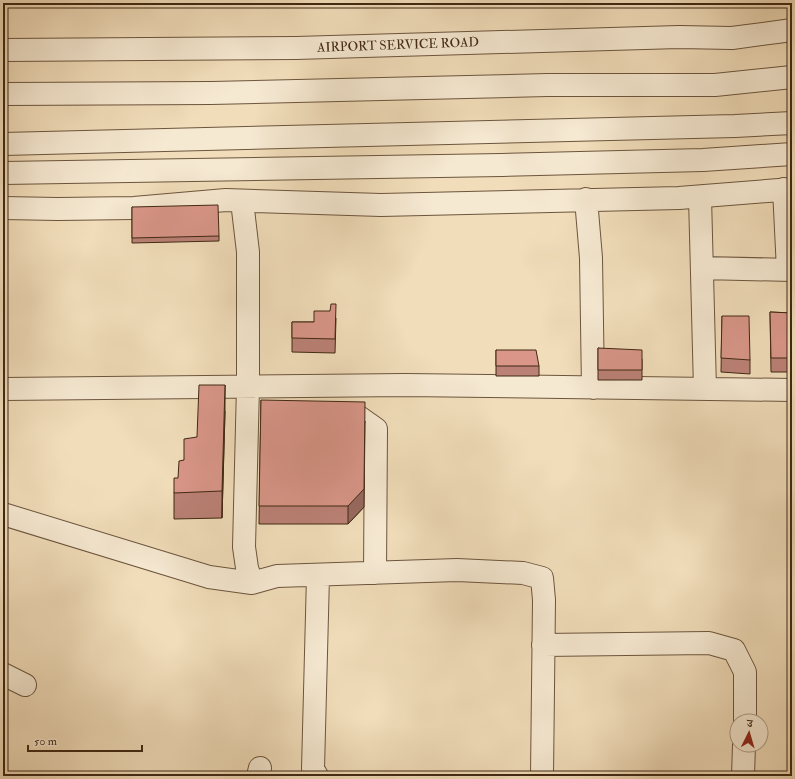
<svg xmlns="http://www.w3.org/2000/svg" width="795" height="779" viewBox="0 0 795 779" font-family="'IM FELL Double Pica','Noto Serif Devanagari',serif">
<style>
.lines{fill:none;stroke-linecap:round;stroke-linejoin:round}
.minor-casing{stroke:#6c553d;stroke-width:24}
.minor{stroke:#f6e9d2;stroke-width:22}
.wall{fill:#bb8176;stroke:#402813}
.shaded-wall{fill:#986960;stroke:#402813}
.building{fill:#d99689;stroke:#402813}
.labels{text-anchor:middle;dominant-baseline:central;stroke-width:3;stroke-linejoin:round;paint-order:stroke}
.street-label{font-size:13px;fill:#402813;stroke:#f6e9d2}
</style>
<rect width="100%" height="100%" fill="#f1ddba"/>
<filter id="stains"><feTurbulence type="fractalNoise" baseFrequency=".005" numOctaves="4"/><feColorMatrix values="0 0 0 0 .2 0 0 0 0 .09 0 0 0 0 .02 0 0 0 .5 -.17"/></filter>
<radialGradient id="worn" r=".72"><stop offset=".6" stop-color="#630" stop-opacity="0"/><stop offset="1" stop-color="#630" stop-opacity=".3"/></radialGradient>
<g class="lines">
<g class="minor-casing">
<path id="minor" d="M3,50L296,48L679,37L732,38L792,30
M3,94L211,93L547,85H715L792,77
M3,144L735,126L792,123
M3,173L502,165L703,160L792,154
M784,189L788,270
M700,197L705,389
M586,199L591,258L593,388
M242,201L248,252V386L244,547L247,568L252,583L277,576L457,570L523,573L542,578L544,600L542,776
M3,208L58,209L134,208L226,200L381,205L679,198L792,189
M702,268L792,270
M3,389L405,385L792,390
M336,415L359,417L376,429L375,573
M3,514L209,577L252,583
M543,645L709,643L734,650L745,672V721
M3,674L25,685
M258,776L260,768
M317,776L313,769L318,576
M743,776L744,745"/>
</g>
<use href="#minor" class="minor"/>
</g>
<path class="wall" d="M132,207L219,236V241L132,243Z
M770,312L792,313V372H771Z
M722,316L750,360V374L721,372Z
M336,318L335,353L292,352V322H314Z
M598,348L642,359V380H598Z
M496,350L539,366V376H496Z
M261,400L364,507L348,524H259Z
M225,411L222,518L174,519V493L184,460L197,437Z"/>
<path class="shaded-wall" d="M225,385V411L222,518V491Z
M365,421L364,507L348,524V506Z"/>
<path class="building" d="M218,205L219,236L132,238V207Z
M331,304H336L335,339L292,338V322H314V311H330Z
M770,312L792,313V358H771Z
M722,316H749L750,360L721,358Z
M598,348L642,350V370H598Z
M496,350H536L539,366H496Z
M199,385H225L222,491L174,493V478H178L179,461L184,460V439L197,437Z
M261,400L365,402L364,489L348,506H259Z"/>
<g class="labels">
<g class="street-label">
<text transform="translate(398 45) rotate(-2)">AIRPORT SERVICE ROAD</text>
</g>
</g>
<rect width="795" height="779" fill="none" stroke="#f1ddba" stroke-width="16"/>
<rect x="4" y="4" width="787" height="771" fill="none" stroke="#402813" stroke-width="2"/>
<rect x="8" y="8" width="779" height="763" fill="none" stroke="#402813"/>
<g transform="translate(749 733) rotate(5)"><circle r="19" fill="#f6e9d2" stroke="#ad9c86"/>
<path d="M0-3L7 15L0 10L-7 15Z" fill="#8f2418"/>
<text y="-6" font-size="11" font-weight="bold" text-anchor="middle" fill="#402813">उ</text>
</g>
<path d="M28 745v6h114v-6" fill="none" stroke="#402813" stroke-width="2"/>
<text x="34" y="745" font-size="12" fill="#402813" stroke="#f6e9d2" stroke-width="3" paint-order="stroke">50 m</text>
<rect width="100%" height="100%" filter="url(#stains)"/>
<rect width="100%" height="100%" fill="url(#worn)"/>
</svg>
